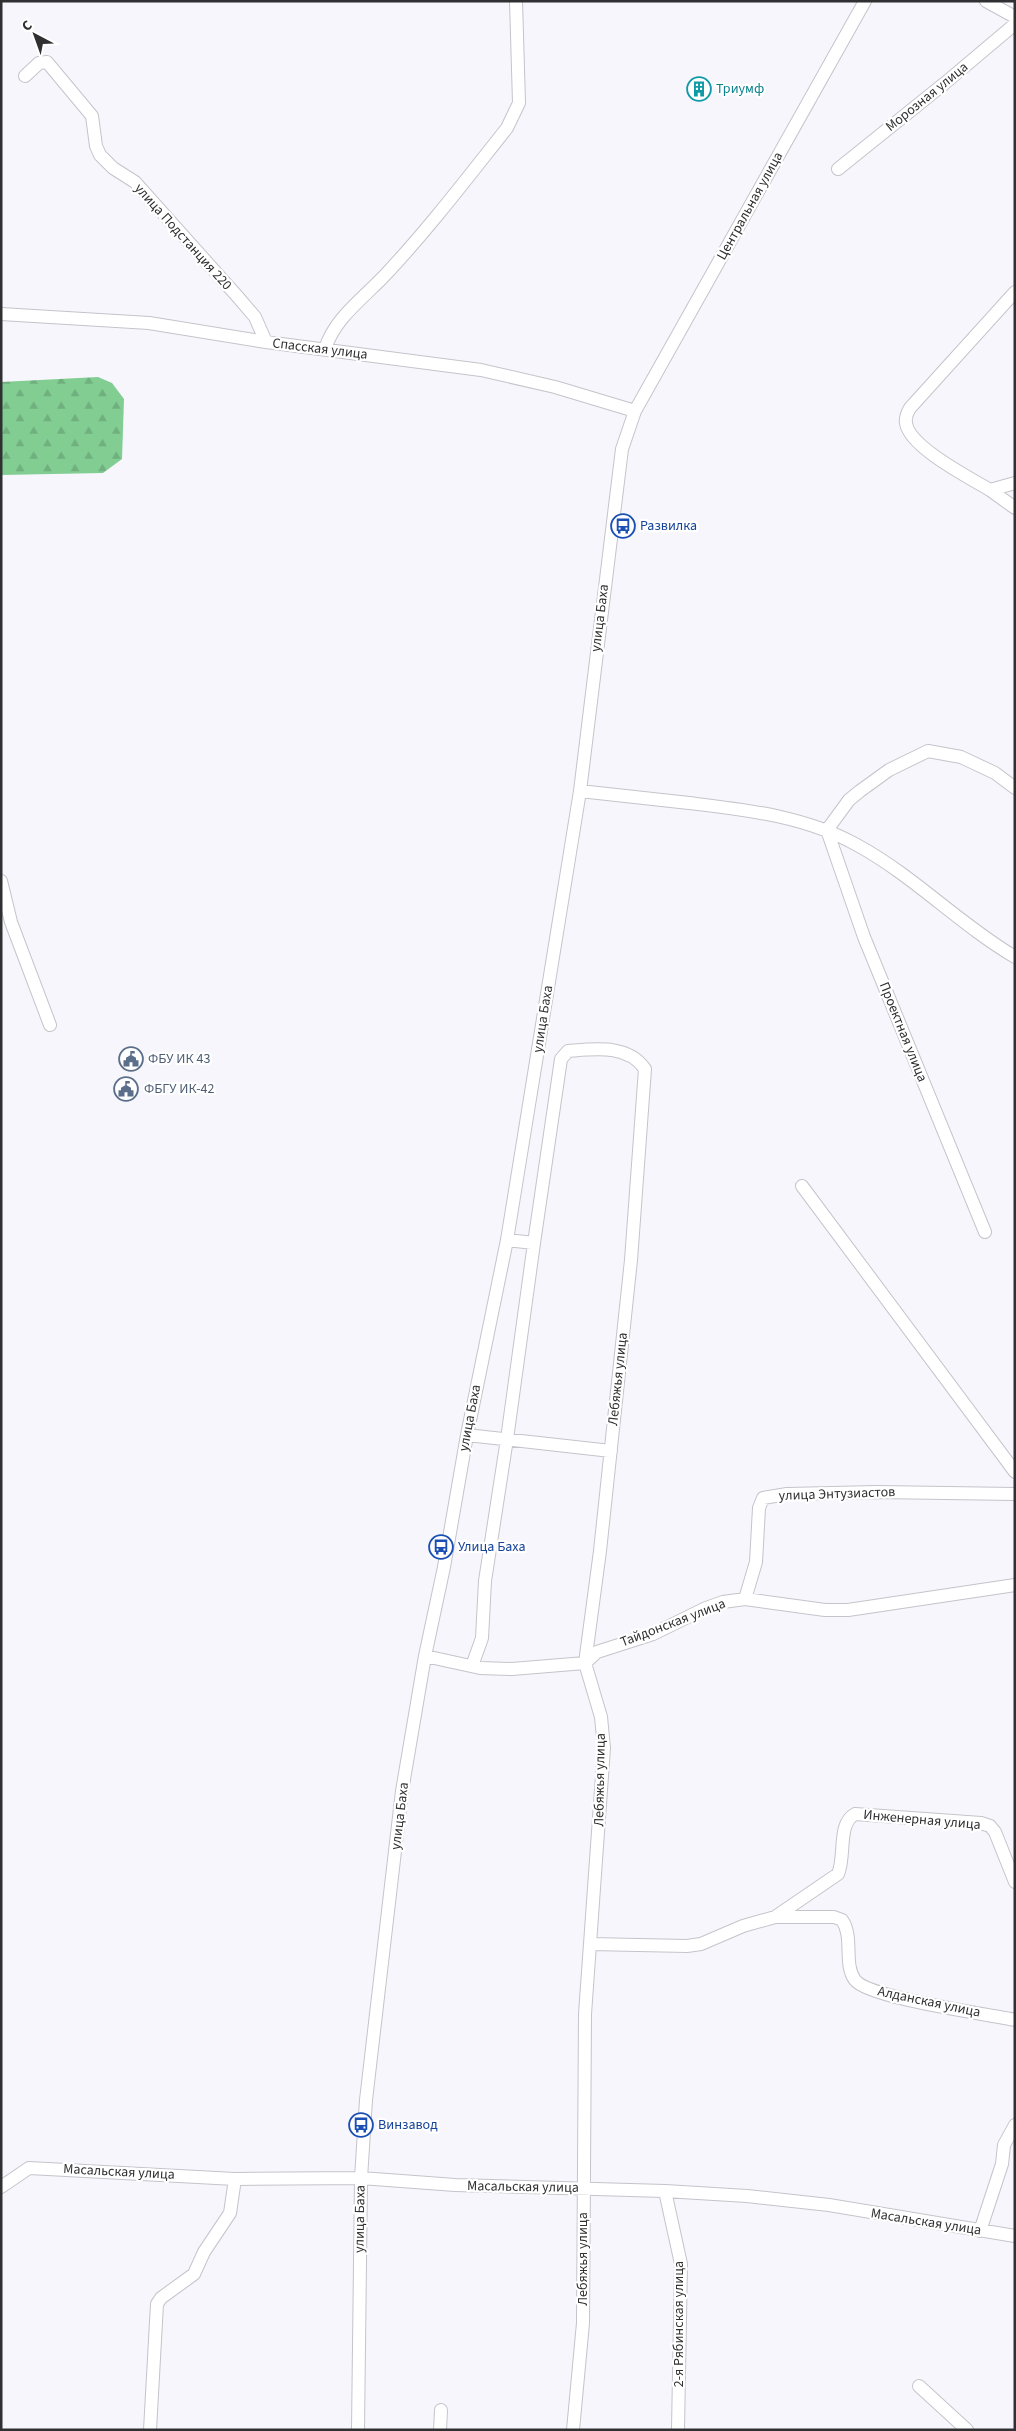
<svg xmlns="http://www.w3.org/2000/svg" width="1016" height="2431" viewBox="0 0 1016 2431" font-family="'Source Sans 3',sans-serif">
<style>
.forest{fill:url(#forest-firs)}
.lines{fill:none;stroke-linecap:round;stroke-linejoin:round}
.minor-casing{stroke:#c5c4ca;stroke-width:14}
.minor{stroke:#fff;stroke-width:12}
.labels{text-anchor:middle;dominant-baseline:central;stroke-width:4.5;stroke-linejoin:round;paint-order:stroke}
.culture-label{font-size:14px;fill:#0d838f;stroke:#fff;text-anchor:start}
.street-label{font-size:14px;fill:#303032;stroke:#fff}
.transit-label{font-size:14px;fill:#164399;stroke:#fff;text-anchor:start}
.service-label{font-size:14px;fill:#4e5e75;stroke:#fff;text-anchor:start}
</style>
<defs>
<pattern id="forest-firs" width="22" height="20" patternUnits="userSpaceOnUse" patternTransform="scale(1.25)"><rect width="22" height="20" fill="#81cd92"/><path d="M5 1l3.5 6h-7zM16 11l3.5 6h-7z" fill="#70b07e"/></pattern>
</defs>
<rect width="100%" height="100%" fill="#f7f6fc"/>
<path class="forest" d="M98,377L112,383L124,399L122,459L103,473L1,475V382Z"/>
<g class="lines">
<g class="minor-casing">
<path id="minor" d="M986,1L1015,17
M25,76L39,63L47,62L92,116L96,146L100,155L113,168L135,182L237,296L255,317L266,342
M838,169L945,83L1015,24
M1015,292L910,408C907,413 905,417 906,423C909,447 970,478 990,490L1015,483
M1,314L149,323L266,342L481,370L555,387L635,411
M325,349C335,317 365,297 387,273C430,227 468,177 507,128L519,103L516,1
M990,490L1015,508
M580,791C616,795 653,799 689,803C747,810 805,816 857,845C914,876 959,924 1015,957
M1,881L11,922L50,1025
M802,1186L1015,1472
M985,1232L864,937L827,830L849,800L860,791L889,770L928,751L961,757L995,773L1015,788
M507,1240L534,1243L561,1059L568,1051C595,1049 628,1044 645,1069L631,1260L600,1551L585,1663L601,1717L604,1748L585,2014L583,2323L573,2430
M467,1435L611,1451
M745,1599L756,1562L759,1508L763,1498L787,1494L877,1492L1015,1494
M425,1656L480,1668L512,1669L585,1663L597,1652L653,1634L706,1608L723,1602L745,1599L825,1610H848L1015,1585
M472,1666L482,1638L485,1581L507,1439L534,1243
M776,1917H834L842,1920C854,1937 843,1964 855,1980C868,1998 987,2014 1015,2020
M590,1944L687,1946L701,1944L743,1926L775,1917L838,1874C846,1856 837,1824 855,1814L981,1823L990,1826L995,1832L1015,1882
M1,2187L29,2168L235,2179L361,2178L455,2185L665,2191L747,2196L829,2205L1015,2236
M665,2191L681,2264L678,2430
M980,2231L1002,2164L1004,2145L1015,2125
M919,2386L967,2430
M150,2430L157,2304L161,2298L194,2274L204,2252L230,2213L235,2179
M358,2430L361,2178L366,2100L402,1791L425,1656L444,1567L467,1435L507,1240L580,791L622,449L635,411L865,1
M440,2430L441,2410"/>
</g>
<use href="#minor" class="minor"/>
</g>
<defs>
<g id="building-ring" transform="scale(1.25)"><circle r="9.5" fill="#fff" stroke="#0f9aa8" stroke-width="1.5"/><path d="M-4-6H4V6H1V3H-1V6H-4ZM-2.5-4.3h1.7v1.8h-1.7ZM.8-4.3h1.7v1.8H.8ZM-2.5-1h1.7V.8h-1.7ZM.8-1h1.7V.8H.8Z" fill="#0f9aa8"/></g>
<g id="bus-ring" transform="scale(1.25)"><circle r="9.5" fill="#fff" stroke="#1a4fb4" stroke-width="1.5"/><path d="M-5-6H5V4H4V6H2V4H-2V6H-4V4H-5ZM-3.5-4V0h7V-4ZM-3.5 1.2v1.5H-2V1.2ZM2 1.2v1.5H3.5V1.2Z" fill="#1a4fb4"/></g>
<g id="civic-ring" transform="scale(1.25)"><circle r="9.5" fill="#fff" stroke="#5c6f8a" stroke-width="1.5"/><path d="M-.6-6.5H3V-4.5H.6V-3L4-1V1h2V6H-6V1h2V-1L-.6-3ZM-1.2 2.5V6h2.4V2.5Z" fill="#5c6f8a"/></g>
</defs>
<g fill-rule="evenodd">
<use href="#building-ring" x="699" y="89"/>
<use href="#bus-ring" x="623" y="526"/>
<use href="#civic-ring" x="131" y="1059"/>
<use href="#civic-ring" x="126" y="1089"/>
<use href="#bus-ring" x="441" y="1547"/>
<use href="#bus-ring" x="361" y="2125"/>
</g>
<g class="labels">
<g class="culture-label">
<text x="716" y="89">Триумф</text>
</g>
<g class="street-label">
<text transform="translate(927 97) rotate(-39)">Морозная улица</text>
<text transform="translate(750 206) rotate(-61)">Центральная улица</text>
<text transform="translate(183 237) rotate(48)">улица Подстанция 220</text>
<text transform="translate(320 349) rotate(7)">Спасская улица</text>
<text transform="translate(600 618) rotate(-83)">улица Баха</text>
<text transform="translate(543 1019) rotate(-81)">улица Баха</text>
<text transform="translate(903 1032) rotate(68)">Проектная улица</text>
<text transform="translate(618 1379) rotate(-84)">Лебяжья улица</text>
<text transform="translate(470 1418) rotate(-79)">улица Баха</text>
<text transform="translate(837 1494) rotate(-2)">улица Энтузиастов</text>
<text transform="translate(673 1623) rotate(-21)">Тайдонская улица</text>
<text transform="translate(600 1780) rotate(-89)">Лебяжья улица</text>
<text transform="translate(400 1816) rotate(-83)">улица Баха</text>
<text transform="translate(922 1820) rotate(5)">Инженерная улица</text>
<text transform="translate(929 2002) rotate(12)">Алданская улица</text>
<text transform="translate(119 2172) rotate(3)">Масальская улица</text>
<text transform="translate(523 2187) rotate(1)">Масальская улица</text>
<text transform="translate(360 2219) rotate(-89)">улица Баха</text>
<text transform="translate(926 2222) rotate(9)">Масальская улица</text>
<text transform="translate(583 2259) rotate(-90)">Лебяжья улица</text>
<text transform="translate(679 2324) rotate(-90)">2-я Рябинская улица</text>
</g>
<g class="transit-label">
<text x="640" y="526">Развилка</text>
<text x="458" y="1547">Улица Баха</text>
<text x="378" y="2125">Винзавод</text>
</g>
<g class="service-label">
<text x="148" y="1059">ФБУ ИК 43</text>
<text x="144" y="1089">ФБГУ ИК-42</text>
</g>
</g>
<rect width="1016" height="2431" fill="none" stroke="#303032" stroke-width="5"/>
<g transform="translate(35 35) rotate(319)" stroke="#ffffff" stroke-width="4" paint-order="stroke">
<path d="M0-4L9 19L0 12L-9 19Z" fill="#303032"/>
<text y="-8" font-size="14" font-weight="bold" text-anchor="middle" fill="#303032">С</text>
</g>
</svg>
